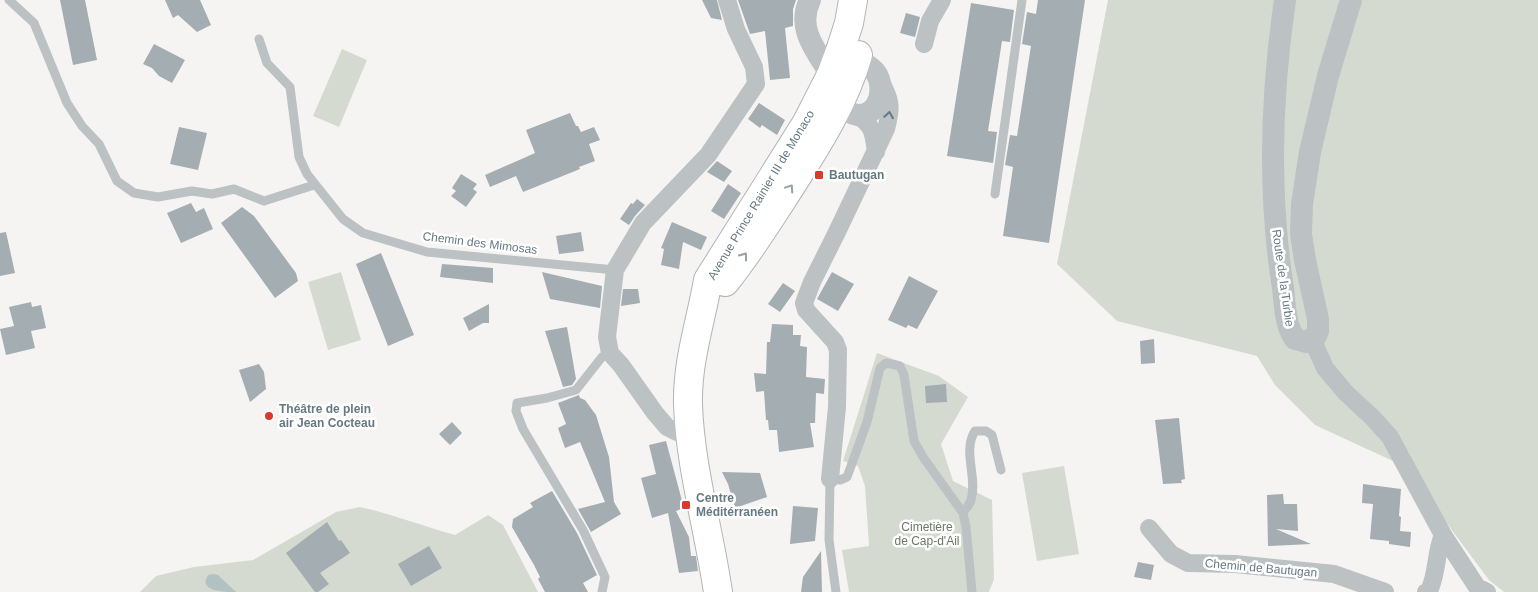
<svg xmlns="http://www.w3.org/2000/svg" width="1538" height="592" viewBox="0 0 1538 592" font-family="Arial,sans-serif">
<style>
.green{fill:#d5dad1}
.water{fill:#b2c2c3}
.building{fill:#a4adb1}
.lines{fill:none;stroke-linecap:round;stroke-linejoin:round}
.primary-casing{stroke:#b0b5b8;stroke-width:30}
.service{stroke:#bcc1c3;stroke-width:9}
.minor{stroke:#bcc1c3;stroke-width:18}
.tertiary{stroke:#bcc1c3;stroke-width:22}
.primary{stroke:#fff;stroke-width:28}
.oneway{stroke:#667981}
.oneway2{stroke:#94a1a7}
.poi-dot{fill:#d83a2e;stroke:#fff;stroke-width:2}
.labels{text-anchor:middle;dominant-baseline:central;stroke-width:5;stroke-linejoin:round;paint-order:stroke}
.poi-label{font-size:12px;font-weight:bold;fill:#667981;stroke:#fff;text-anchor:start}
.street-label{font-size:12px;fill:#667981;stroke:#fff}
.park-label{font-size:12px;fill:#6b7864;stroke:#fff}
</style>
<rect width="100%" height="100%" fill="#f5f4f2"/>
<path class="green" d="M1108,0H1538V592H1504L1489,580L1448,525L1395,462L1315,425L1275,385L1257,356L1117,321L1057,264Z
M342,49L367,60L339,127L313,116Z
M341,272L361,340L328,350L308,282Z
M877,353L939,376L968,397L941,444L953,481L992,500L994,579L989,592H849L842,550L869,546L865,486L858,466L843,461Z
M1064,466L1079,554L1037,561L1022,473Z
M360,507C392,514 423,526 455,535L488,515L503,525L538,592H140L156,576L194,567L253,560L336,512Z"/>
<path class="water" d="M213,574L218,575L236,592C226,592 197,592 208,575Z"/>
<path class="building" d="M60,0H85L97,60L73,65Z
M165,0H200L211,25L197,32L178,15L173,18Z
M702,0H717L722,20L711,18Z
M738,0H796L793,9V26L785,28L790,78L770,80L765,31L750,34Z
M1038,0H1085L1049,243L1003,236L1013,167L1005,165L1010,135L1017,136L1031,46L1022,44L1027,12L1036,14Z
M971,3L1014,10L1010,42L1002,41L988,131L997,132L993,163L947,156Z
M906,13L920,17L915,37L900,33Z
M154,44L185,60L172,83L159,76L152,68L143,64Z
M759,103L785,120L777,135L762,125L760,128L748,119Z
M570,113L576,126H578L581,132L594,127L600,140L589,144L595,161L579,167L580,169L523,192L516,176L490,187L485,175L535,153L526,130Z
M179,127L207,133L198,170L170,164Z
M717,161L732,171L724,182L707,172Z
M461,174L477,184L473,189L477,192L466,207L451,196L456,191L452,188Z
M728,184L741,193L724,219L711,211Z
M637,199L645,205L635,216L629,225L620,219L631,203L633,204Z
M191,203L196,212L204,208L213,229L181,243L167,213Z
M242,207L254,216L296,273L298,281L275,298L221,223Z
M672,222L707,237L701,250L683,242L679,269L661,265L664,249L661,248Z
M6,232L15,273L0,276V233Z
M581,232L584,251L559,254L556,236Z
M381,253L414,335L388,346L356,264Z
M442,264L493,268V283L440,277Z
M542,272L602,286L600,308L550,299Z
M832,272L854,284L838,311L817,299Z
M909,276L938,291L917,329L908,325L906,328L888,320Z
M783,283L795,291L780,312L768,304Z
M623,289H638L640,303L621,306Z
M31,302L32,307L41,305L46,328L31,331L35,348L6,355L0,329L14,326L9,307Z
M489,304V323H483L469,331L463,318Z
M772,324L793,325V335H801L800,346L807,347L806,377L825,379L824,394L816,393L815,423H810L814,447L779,452L777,430H769L768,420H766L764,391L756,392L754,373L766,374L767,342H770Z
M567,327L576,379L572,385L563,387L545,331Z
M1154,339L1155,363L1141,364L1140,341Z
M259,364L264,372L266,389L250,402L239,370Z
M946,384L947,402L926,403L925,386Z
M579,395L580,398L585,400L596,415L609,457L614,502L621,514L591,532L578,509L605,502L580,442L565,448L558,428L566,424L558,403Z
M1179,418L1185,479L1181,480L1182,483L1163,484L1155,420Z
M452,422L462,433L450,445L439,434Z
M666,441L684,508L676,511L689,537L691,556H696L698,571L679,573L668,513L652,518L641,478L656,474L649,445Z
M722,472L760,473L767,497L735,508L728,484Z
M1363,484L1401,489L1399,516L1401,517L1400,531L1411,532L1410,547L1389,544V541L1370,539L1373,504L1362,503Z
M552,491L577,533L597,575L583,583L588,592H545L538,579L540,577L534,565L512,527L513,519L533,507L530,503Z
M1283,494L1284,504H1297L1298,531L1276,529L1311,544L1268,546L1267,495Z
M793,506L818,508L815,541L790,544Z
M327,522L339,541L341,540L350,553L320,573L329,584L318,592H315L286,553Z
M429,546L442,568L411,586L398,564Z
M821,551L822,592H801L803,577Z
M1138,562L1154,565L1151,580L1134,577Z"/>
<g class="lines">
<g class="primary-casing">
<path id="primary" d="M725,282C746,256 764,228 782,200C811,154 843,108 858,55
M718,592C709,530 690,467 688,404C687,361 701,321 708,280L806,124L831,75L841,48L849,23L853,0"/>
</g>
<path class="service" d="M9,0L34,23L67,103L82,126L99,144L117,181L134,193L158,197L192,191L212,194L234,189L264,201L314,185
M259,39L267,63L290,87L299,157L307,174L343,219L363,233L427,252L615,270
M995,194L1022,0
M602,592L605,577L583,530L523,429L516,411L517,403L547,398L576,390L602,357L610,353
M836,592L829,540L830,479L840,480L847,477L867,422L880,368L886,363L900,366L904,375L914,441L923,457L963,513
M972,592L966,527L963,513C965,509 970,505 971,500C978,478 962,451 975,431H986L992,435L1001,470"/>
<path class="minor" d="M924,44L930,21L942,0
M857,115C874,127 873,132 876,152
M1312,339L1325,368L1346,393L1373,418L1390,437L1443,535L1477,587L1487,592
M691,433L677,432L667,427L655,413L621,365L610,353L607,337L615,270L643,223L708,155L756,84L754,67L736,29L727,0
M830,479L837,407L838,350L835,342L806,310L804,303L812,282L836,234L886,129C892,107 891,100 880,80
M1149,528L1171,554L1188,563L1235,564L1334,574L1385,592
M1426,592L1429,591C1438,572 1435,554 1443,535"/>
<path class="tertiary" d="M810,0C796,28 816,51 831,75
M1285,0C1271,95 1268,193 1283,288C1285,305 1285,325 1295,339L1306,342L1316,336L1318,331V319L1305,260L1301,234L1302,204L1310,152L1328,76L1351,0
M838,107C844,109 851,114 857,115C879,117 886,88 876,73C872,67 863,63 857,59"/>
<use href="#primary" class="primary"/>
</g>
<defs><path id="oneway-chevron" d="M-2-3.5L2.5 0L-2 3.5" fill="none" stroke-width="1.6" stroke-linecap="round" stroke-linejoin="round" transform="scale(1.25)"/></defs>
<use class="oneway" href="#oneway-chevron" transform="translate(889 115) rotate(-81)"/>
<g class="oneway2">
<use href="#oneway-chevron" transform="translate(790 188) rotate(-56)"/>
<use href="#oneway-chevron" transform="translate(744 256) rotate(-54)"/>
</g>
<g class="poi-dot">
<rect x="814" y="170" width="10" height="10" rx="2.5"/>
<circle cx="269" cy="416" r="5"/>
<rect x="681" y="500" width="10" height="10" rx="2.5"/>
</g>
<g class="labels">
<g class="poi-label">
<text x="829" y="175">Bautugan</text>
<text x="279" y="409">Théâtre de plein<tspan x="279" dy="14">air Jean Cocteau</tspan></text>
<text x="696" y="498">Centre<tspan x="696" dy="14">Méditérranéen</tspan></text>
</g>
<g class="street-label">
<text transform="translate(761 195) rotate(-59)">Avenue Prince Rainier III de Monaco</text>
<text transform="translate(480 243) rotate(7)">Chemin des Mimosas</text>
<text transform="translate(1283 278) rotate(82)">Route de la Turbie</text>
<text transform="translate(1261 568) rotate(5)">Chemin de Bautugan</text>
</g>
<g class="park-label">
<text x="927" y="527">Cimetière<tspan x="927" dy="14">de Cap-d'Ail</tspan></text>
</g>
</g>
</svg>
